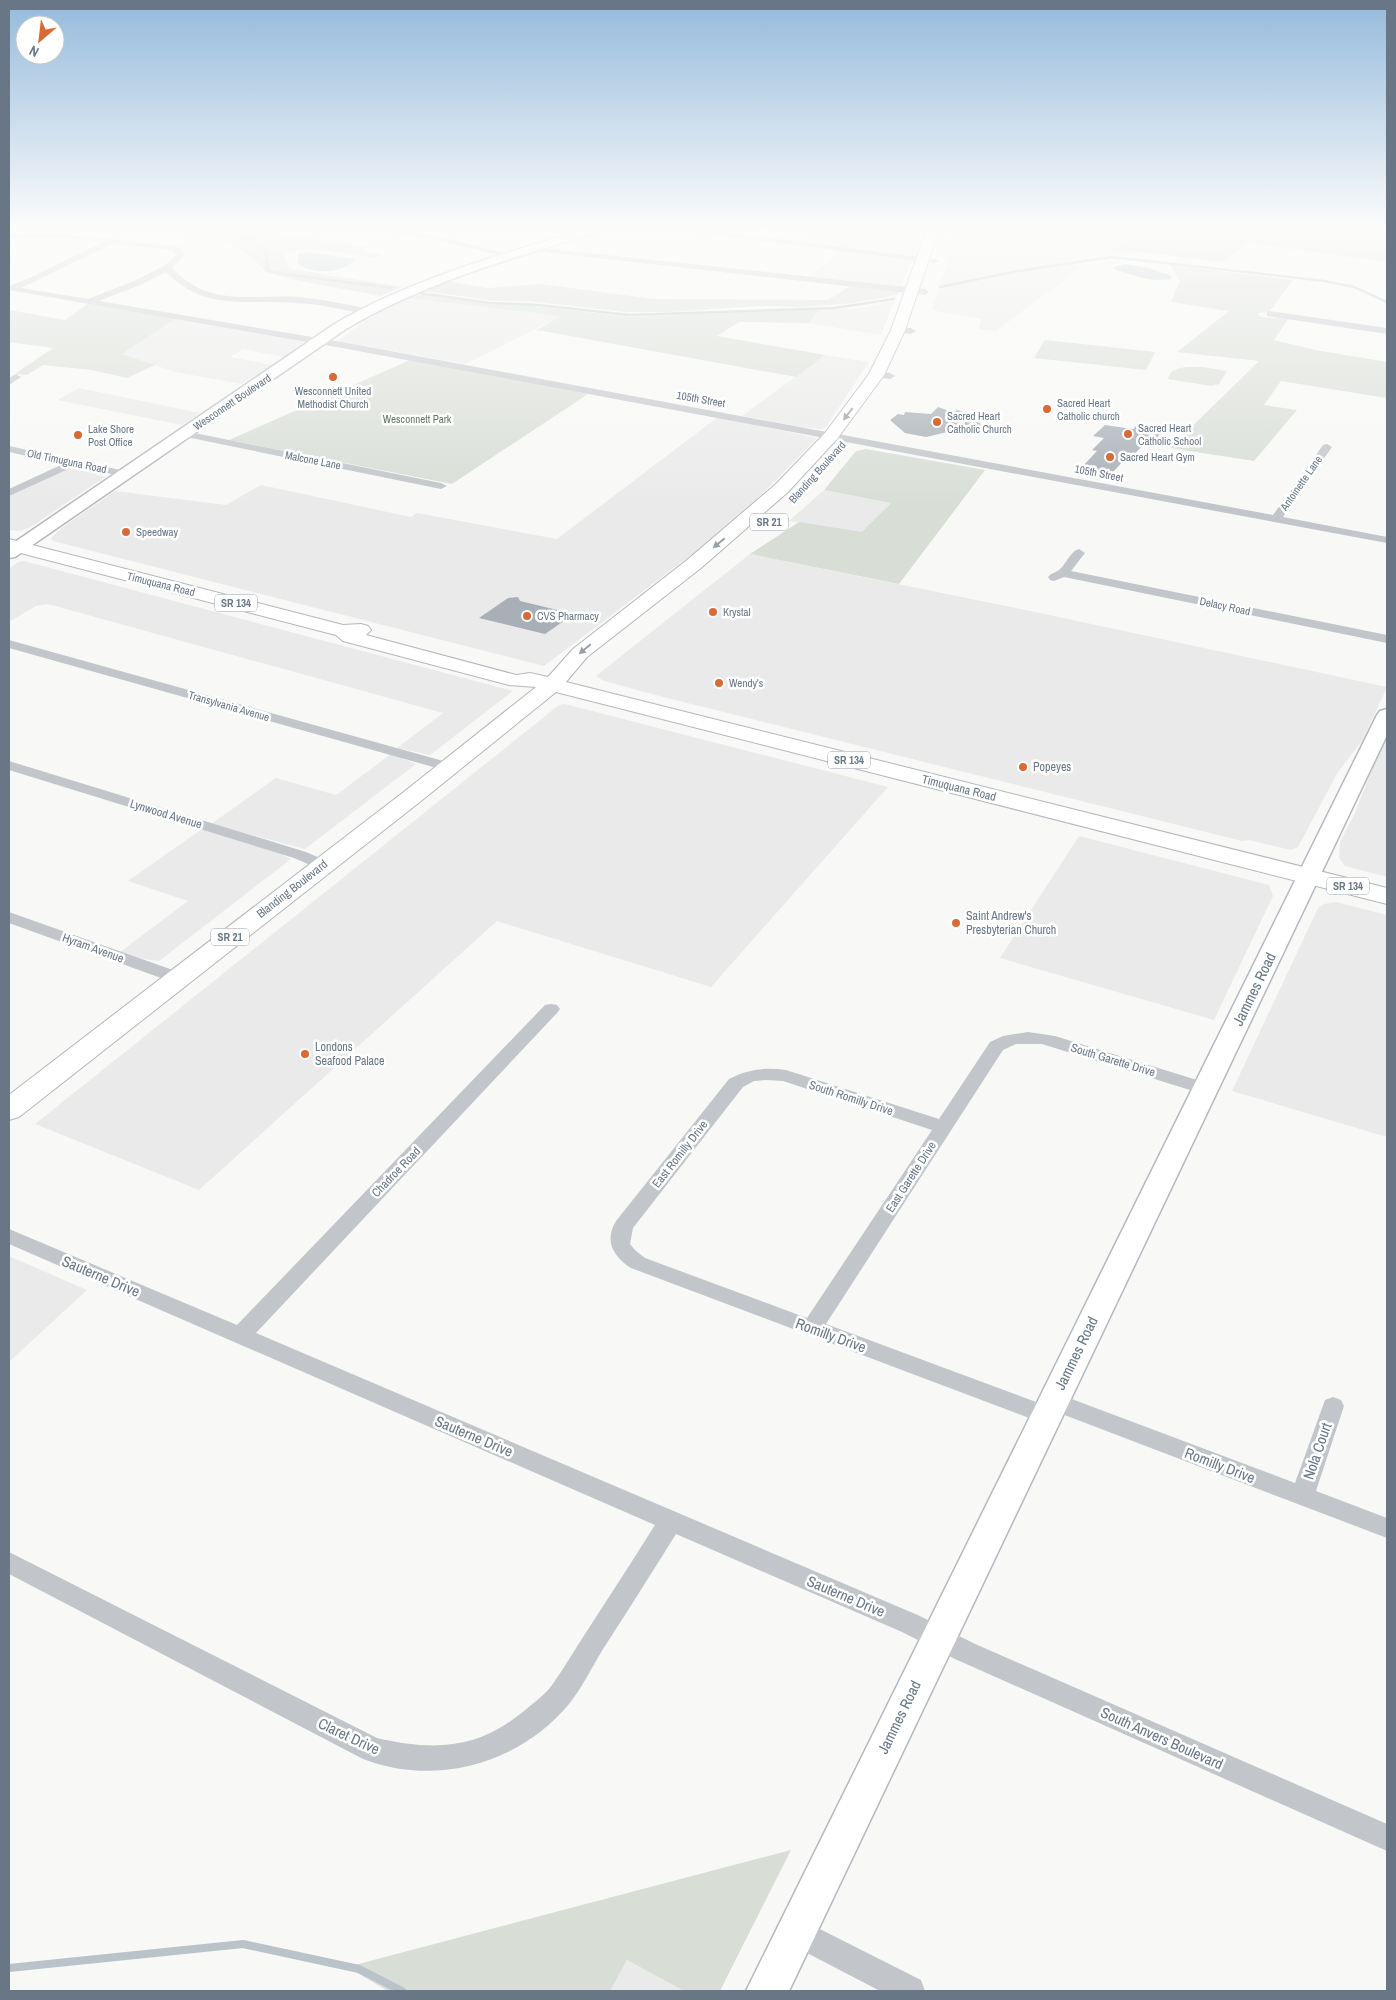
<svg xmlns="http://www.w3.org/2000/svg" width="1396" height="2000" viewBox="0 0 1396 2000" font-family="'Archivo Narrow',sans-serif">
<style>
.built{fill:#e9eae9}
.green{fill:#d8ddd6}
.water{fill:#bac3c9}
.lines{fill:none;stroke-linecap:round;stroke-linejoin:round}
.stream-far1{stroke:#bac3c9;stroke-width:2.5}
.stream{stroke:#bac3c9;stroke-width:8}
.building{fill:#a8afb6}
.secondary-casing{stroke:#b4b9be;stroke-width:3}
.primary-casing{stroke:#b3b7bc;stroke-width:2}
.street{fill:#c2c5c9;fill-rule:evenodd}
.secondary{fill:#fff;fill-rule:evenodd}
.primary{fill:#fff;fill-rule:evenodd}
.oneway{fill:#969faa}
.poi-dot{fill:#da6a35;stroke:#fff;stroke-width:2}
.labels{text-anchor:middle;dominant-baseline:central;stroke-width:5;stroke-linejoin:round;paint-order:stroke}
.far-poi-label{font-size:11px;fill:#697686;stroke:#fff;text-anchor:start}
.far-street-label{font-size:11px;fill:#697686;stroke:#fff}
.far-park-label{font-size:11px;fill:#667864;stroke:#fff}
.shield{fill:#fff;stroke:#969faa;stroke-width:1}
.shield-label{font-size:11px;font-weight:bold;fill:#697686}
.poi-label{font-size:12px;fill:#697686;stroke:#fff;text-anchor:start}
.street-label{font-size:12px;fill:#697686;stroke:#fff}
.near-street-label{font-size:15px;fill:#697686;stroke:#fff}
</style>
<rect width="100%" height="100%" fill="#f8f9f6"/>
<path class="built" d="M806,226H922L913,255H896L805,244L828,230Z
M959,226H1049L1128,236L1118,249L1130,251L1068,261L1080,268L996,331L979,329L981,319L932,310Z
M841,250L895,257L912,260L901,286L806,278L823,266Z
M407,298L562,316L465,364L338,341L363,322Z
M894,301L881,335L809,323L820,309L860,308Z
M177,318L305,341L284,357L243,349L230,357L272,365L242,384L175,372L122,354Z
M825,355L869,362L826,427L821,429L802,427L742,416Z
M79,388L200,413L182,425L57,400Z
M718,417L817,438L759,497L695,552L544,666L53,541L51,538L63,527L115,491L226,505L261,485L411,517L417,513L557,539Z
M75,467L105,477L29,528L19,531L9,530V496L68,468Z
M824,490L891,503L862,533L789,521Z
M750,554L1011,607L1387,687L1362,741L1338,772L1298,847L1291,850L1249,840L1242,841L663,697L604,681L596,676Z
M24,561L513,691L430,755L397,748L443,713L48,604L36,606L9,622V569L18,562Z
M565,704L888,787L711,987L497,921L199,1190L35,1124L559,705Z
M1387,732V877L1345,866L1339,858L1340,842L1355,813Z
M391,754L416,764L305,849L211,824L276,778L336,795Z
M202,829L281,854L291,859L159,961L144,959L120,952L188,901L128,881Z
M1079,836L1269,885L1273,896L1214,1020L1000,958Z
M1336,902L1387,915V1137L1232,1091L1318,908L1324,904Z
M9,1256L87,1290L9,1362Z
M627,1960L684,1991H610Z"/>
<path class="green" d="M128,226H231L368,247L361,251L382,255L375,258C347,255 311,243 284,254L289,268C326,276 364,280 402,287L381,296L295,280L265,272L255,260L233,246L209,236Z
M1049,226H1387V262L1247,243L1222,262L1118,249L1128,236Z
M1170,265L1293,280L1269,312L1257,313L1261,317L1288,319L1274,340L1315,350L1387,362V398L1281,381L1264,405L1297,410L1254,461L1170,448L1259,361L1177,352L1229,311L1171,302L1180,281Z
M447,281L488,288L540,284L654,299L828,300L852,285L900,291L897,295L852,303L804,307L758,306L670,312H624L529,301H495L424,291Z
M417,295H435L487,304L533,306L630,317L820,309L809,323L739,322L717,336L825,355L796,377L537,330L561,316L407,298Z
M89,303L177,318L122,354L155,365L127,378L92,370L43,365L27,375L15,374L53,348L9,342V310L65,320Z
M1045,340L1155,352L1146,370L1034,358Z
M410,360L588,394L452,484L229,440Z
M1187,367H1203L1227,371L1219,384L1211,386L1168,379C1170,369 1179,368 1187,367Z
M866,449L985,470L899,584L750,554L799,522L862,532L891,503L824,490L856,451Z
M791,1850L720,1991H684L627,1960L610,1991H388L347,1967Z"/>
<path class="water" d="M306,252L352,258L356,260C343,273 314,275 298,264V254Z
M1125,264L1148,268L1169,275L1171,277L1170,279C1153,283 1133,275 1116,270L1114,267Z"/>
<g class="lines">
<path class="stream-far1" d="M143,226L220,230L248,239L267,252V268L269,271C310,279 351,282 392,288
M940,287L1013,272L1111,257L1325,281L1354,287L1387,302
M420,293L490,303L538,305L629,315L834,308L894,299"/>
<path class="stream" d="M9,1968L243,1944L359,1969L402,1991"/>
</g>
<path class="building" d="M938,407L952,412L958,410L975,416L979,415L981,428H969L970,434L952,431L926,437L905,433L890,420L898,414L904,415L905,412L931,414Z
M1105,425L1133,429L1136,426L1163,431L1150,445L1144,444L1132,457L1128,456L1112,473L1081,468L1097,451L1092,450L1104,438L1093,436Z
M518,597L520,601L574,614L545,634L479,618L508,598Z"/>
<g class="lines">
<g class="secondary-casing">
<path id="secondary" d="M596,226H614L612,228C520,256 429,280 346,329L15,557L9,558V546L336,323C418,276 507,253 596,226Z
M1387,709V735L789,1991H746L1377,715L1380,711Z"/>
</g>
<g class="primary-casing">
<path id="primary" d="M928,226H940L905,330L884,375L837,439L788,492L701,568L587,657L566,682L1387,888V904L556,692L421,801L19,1117L9,1120V1095L405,791L536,687L509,685L343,641L336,635L9,550V539L343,625L361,624L368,626L371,630L366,635L516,675L530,673L548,677L573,649L687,560L776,484L825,433L869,374L891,330Z"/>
</g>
<path class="street" d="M357,226H375L441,237L516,256L512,258L441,241L361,228Z
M655,226H677L935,259L939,261L935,263L659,228Z
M57,233L173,246L182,248L185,255L172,268C210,308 249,294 298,297C321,299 343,304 366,308L370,311L366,314C343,310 320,304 297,303C248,299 204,312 166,272L140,285L99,301L342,342L1273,515L1323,445L1327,444L1332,447L1283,517L1387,537V543L342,348L9,290V286L34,276L102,242L57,237L9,239V235ZM112,244L172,250L177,255L164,266L134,281L88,299L21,288Z
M532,247L925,289L929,292L925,295L535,251L531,249Z
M1270,311L1387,328V334L1267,316V312Z
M898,327L911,328L916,331L911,334L895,332L893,330Z
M876,372L890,373L895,376L890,379L873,377V373Z
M16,374L21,377L9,385V378Z
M185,431L441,483L447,486L441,489L181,436L180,434Z
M9,446L125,471L130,474L125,477L75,466L9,496V489L63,464L9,452Z
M1079,549L1085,553L1071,571L1387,635V643L1064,577L1054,581L1050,580L1048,577C1051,573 1055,573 1059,570C1066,565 1069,552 1079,549Z
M9,640L454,764L456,767L454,770H444L9,648Z
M9,761L306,852L329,862L331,865L329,868H317L294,858L9,770Z
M9,912L184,974L187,978L184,982L178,983L172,982L9,923Z
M551,1004L557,1005L560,1009L557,1013L256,1333L920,1616L973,1643L1387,1824V1851L955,1659L902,1632L676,1534C652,1572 628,1611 603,1649C592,1667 582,1688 569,1704C519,1764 436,1787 363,1759L9,1574V1552L377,1738C434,1751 477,1750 524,1711C533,1703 545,1695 552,1685C564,1668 575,1649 587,1631C610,1595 633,1560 655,1525L9,1244V1229L237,1325L545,1005Z
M1028,1032L1055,1036L1213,1085L1215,1089L1213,1093L1206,1095L1042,1044H1016L1003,1050L826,1324L1044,1405L1042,1401L1045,1395L1053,1392L1061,1395L1295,1483L1325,1400L1333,1397L1341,1400L1344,1406L1316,1491L1387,1518V1538L1054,1411L1056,1415L1053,1421L1045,1424L1037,1421L631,1268C613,1256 604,1241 616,1221L729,1079C748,1069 766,1067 786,1070L939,1119L990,1042L1003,1036ZM766,1080L783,1081L932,1130L807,1318L645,1258L635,1250L630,1244L633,1228L743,1087L754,1081Z
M796,1917L921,1980L925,1991H880L786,1942L781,1932L786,1922Z"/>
<use href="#secondary" class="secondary"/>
<use href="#primary" class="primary"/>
</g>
<defs><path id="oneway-solid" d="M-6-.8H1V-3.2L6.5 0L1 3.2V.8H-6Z" transform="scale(1.25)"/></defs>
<g class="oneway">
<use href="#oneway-solid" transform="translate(848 414) rotate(128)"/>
<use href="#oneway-solid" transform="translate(719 543) rotate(140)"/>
<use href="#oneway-solid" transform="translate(585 649) rotate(140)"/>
</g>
<linearGradient id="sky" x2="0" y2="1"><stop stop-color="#95badc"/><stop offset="0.45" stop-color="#fcfcfb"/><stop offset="1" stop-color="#fcfcfb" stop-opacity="0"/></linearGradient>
<rect width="1396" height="506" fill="url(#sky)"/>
<g class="poi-dot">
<circle cx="333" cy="377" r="5"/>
<circle cx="1047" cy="409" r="5"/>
<circle cx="937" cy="422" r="5"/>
<circle cx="1128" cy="434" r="5"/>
<circle cx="78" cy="435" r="5"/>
<circle cx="1110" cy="457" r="5"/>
<circle cx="126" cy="532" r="5"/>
<circle cx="713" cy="612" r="5"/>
<circle cx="527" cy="616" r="5"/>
<circle cx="719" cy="683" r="5"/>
<circle cx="1023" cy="767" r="5"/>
<circle cx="956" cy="923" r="5"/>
<circle cx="305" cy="1054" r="5"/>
</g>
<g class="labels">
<g class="far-poi-label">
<text x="333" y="391" text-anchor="middle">Wesconnett United<tspan x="333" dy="13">Methodist Church</tspan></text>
<text x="1057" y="403">Sacred Heart<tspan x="1057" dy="13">Catholic church</tspan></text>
<text x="947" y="416">Sacred Heart<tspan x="947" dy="13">Catholic Church</tspan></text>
<text x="1138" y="428">Sacred Heart<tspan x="1138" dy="13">Catholic School</tspan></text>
<text x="88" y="429">Lake Shore<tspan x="88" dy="13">Post Office</tspan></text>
<text x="1120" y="457">Sacred Heart Gym</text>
<text x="136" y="532">Speedway</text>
<text x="723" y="612">Krystal</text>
<text x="537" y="616">CVS Pharmacy</text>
<text x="729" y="683">Wendy's</text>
</g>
<g class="far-street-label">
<text transform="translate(701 399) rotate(10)">105th Street</text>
<text transform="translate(232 402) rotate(-34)">Wesconnett Boulevard</text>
<text transform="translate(313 460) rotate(11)">Malcone Lane</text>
<text transform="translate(67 461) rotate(12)">Old Timuguna Road</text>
<text transform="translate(817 472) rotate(-48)">Blanding Boulevard</text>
<text transform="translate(1099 473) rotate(11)">105th Street</text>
<text transform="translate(1301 483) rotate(-55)">Antoinette Lane</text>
<text transform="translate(161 584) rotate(14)">Timuquana Road</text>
<text transform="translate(1225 606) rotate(12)">Delacy Road</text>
<text transform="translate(229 706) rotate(16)">Transylvania Avenue</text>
</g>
<g class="far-park-label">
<text x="417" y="419">Wesconnett Park</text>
</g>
<g class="shield">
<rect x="750" y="513.5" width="38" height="17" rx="4"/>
<rect x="215" y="594.5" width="42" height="17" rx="4"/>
<rect x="828" y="751.5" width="42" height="17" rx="4"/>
<rect x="1327" y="877.5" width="42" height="17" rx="4"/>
<rect x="211" y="928.5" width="38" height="17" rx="4"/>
</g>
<g class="shield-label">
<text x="769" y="522">SR 21</text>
<text x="236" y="603">SR 134</text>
<text x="849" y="760">SR 134</text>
<text x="1348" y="886">SR 134</text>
<text x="230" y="937">SR 21</text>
</g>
<g class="poi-label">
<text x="1033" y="767">Popeyes</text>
<text x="966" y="916">Saint Andrew's<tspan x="966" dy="14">Presbyterian Church</tspan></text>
<text x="315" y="1047">Londons<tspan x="315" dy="14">Seafood Palace</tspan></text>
</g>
<g class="street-label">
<text transform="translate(959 788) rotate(14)">Timuquana Road</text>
<text transform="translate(166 814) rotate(17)">Lynwood Avenue</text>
<text transform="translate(292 889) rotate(-38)">Blanding Boulevard</text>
<text transform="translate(93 948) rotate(20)">Hyram Avenue</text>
<text transform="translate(1113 1060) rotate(17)">South Garette Drive</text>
<text transform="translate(851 1098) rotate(18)">South Romilly Drive</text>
<text transform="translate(680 1154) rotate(-52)">East Romilly Drive</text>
<text transform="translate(396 1172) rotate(-46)">Chadroe Road</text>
<text transform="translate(911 1177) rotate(-57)">East Garette Drive</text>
</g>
<g class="near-street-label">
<text transform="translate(1254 989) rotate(-64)">Jammes Road</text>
<text transform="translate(101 1276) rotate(23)">Sauterne Drive</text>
<text transform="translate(831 1335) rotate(20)">Romilly Drive</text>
<text transform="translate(1076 1353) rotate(-64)">Jammes Road</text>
<text transform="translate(474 1436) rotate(23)">Sauterne Drive</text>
<text transform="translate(1317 1451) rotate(-71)">Nola Court</text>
<text transform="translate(1220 1465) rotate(21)">Romilly Drive</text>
<text transform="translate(846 1596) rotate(23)">Sauterne Drive</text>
<text transform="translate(899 1717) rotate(-64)">Jammes Road</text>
<text transform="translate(349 1736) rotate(25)">Claret Drive</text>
<text transform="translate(1162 1738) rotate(24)">South Anvers Boulevard</text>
</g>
</g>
<rect width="1396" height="2000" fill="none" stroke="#697686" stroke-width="20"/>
<g transform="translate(40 40) rotate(208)"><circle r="24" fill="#ffffff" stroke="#c3c8cf"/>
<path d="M0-4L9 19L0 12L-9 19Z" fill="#da6a35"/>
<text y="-8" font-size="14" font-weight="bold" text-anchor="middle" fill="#697686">N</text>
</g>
</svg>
